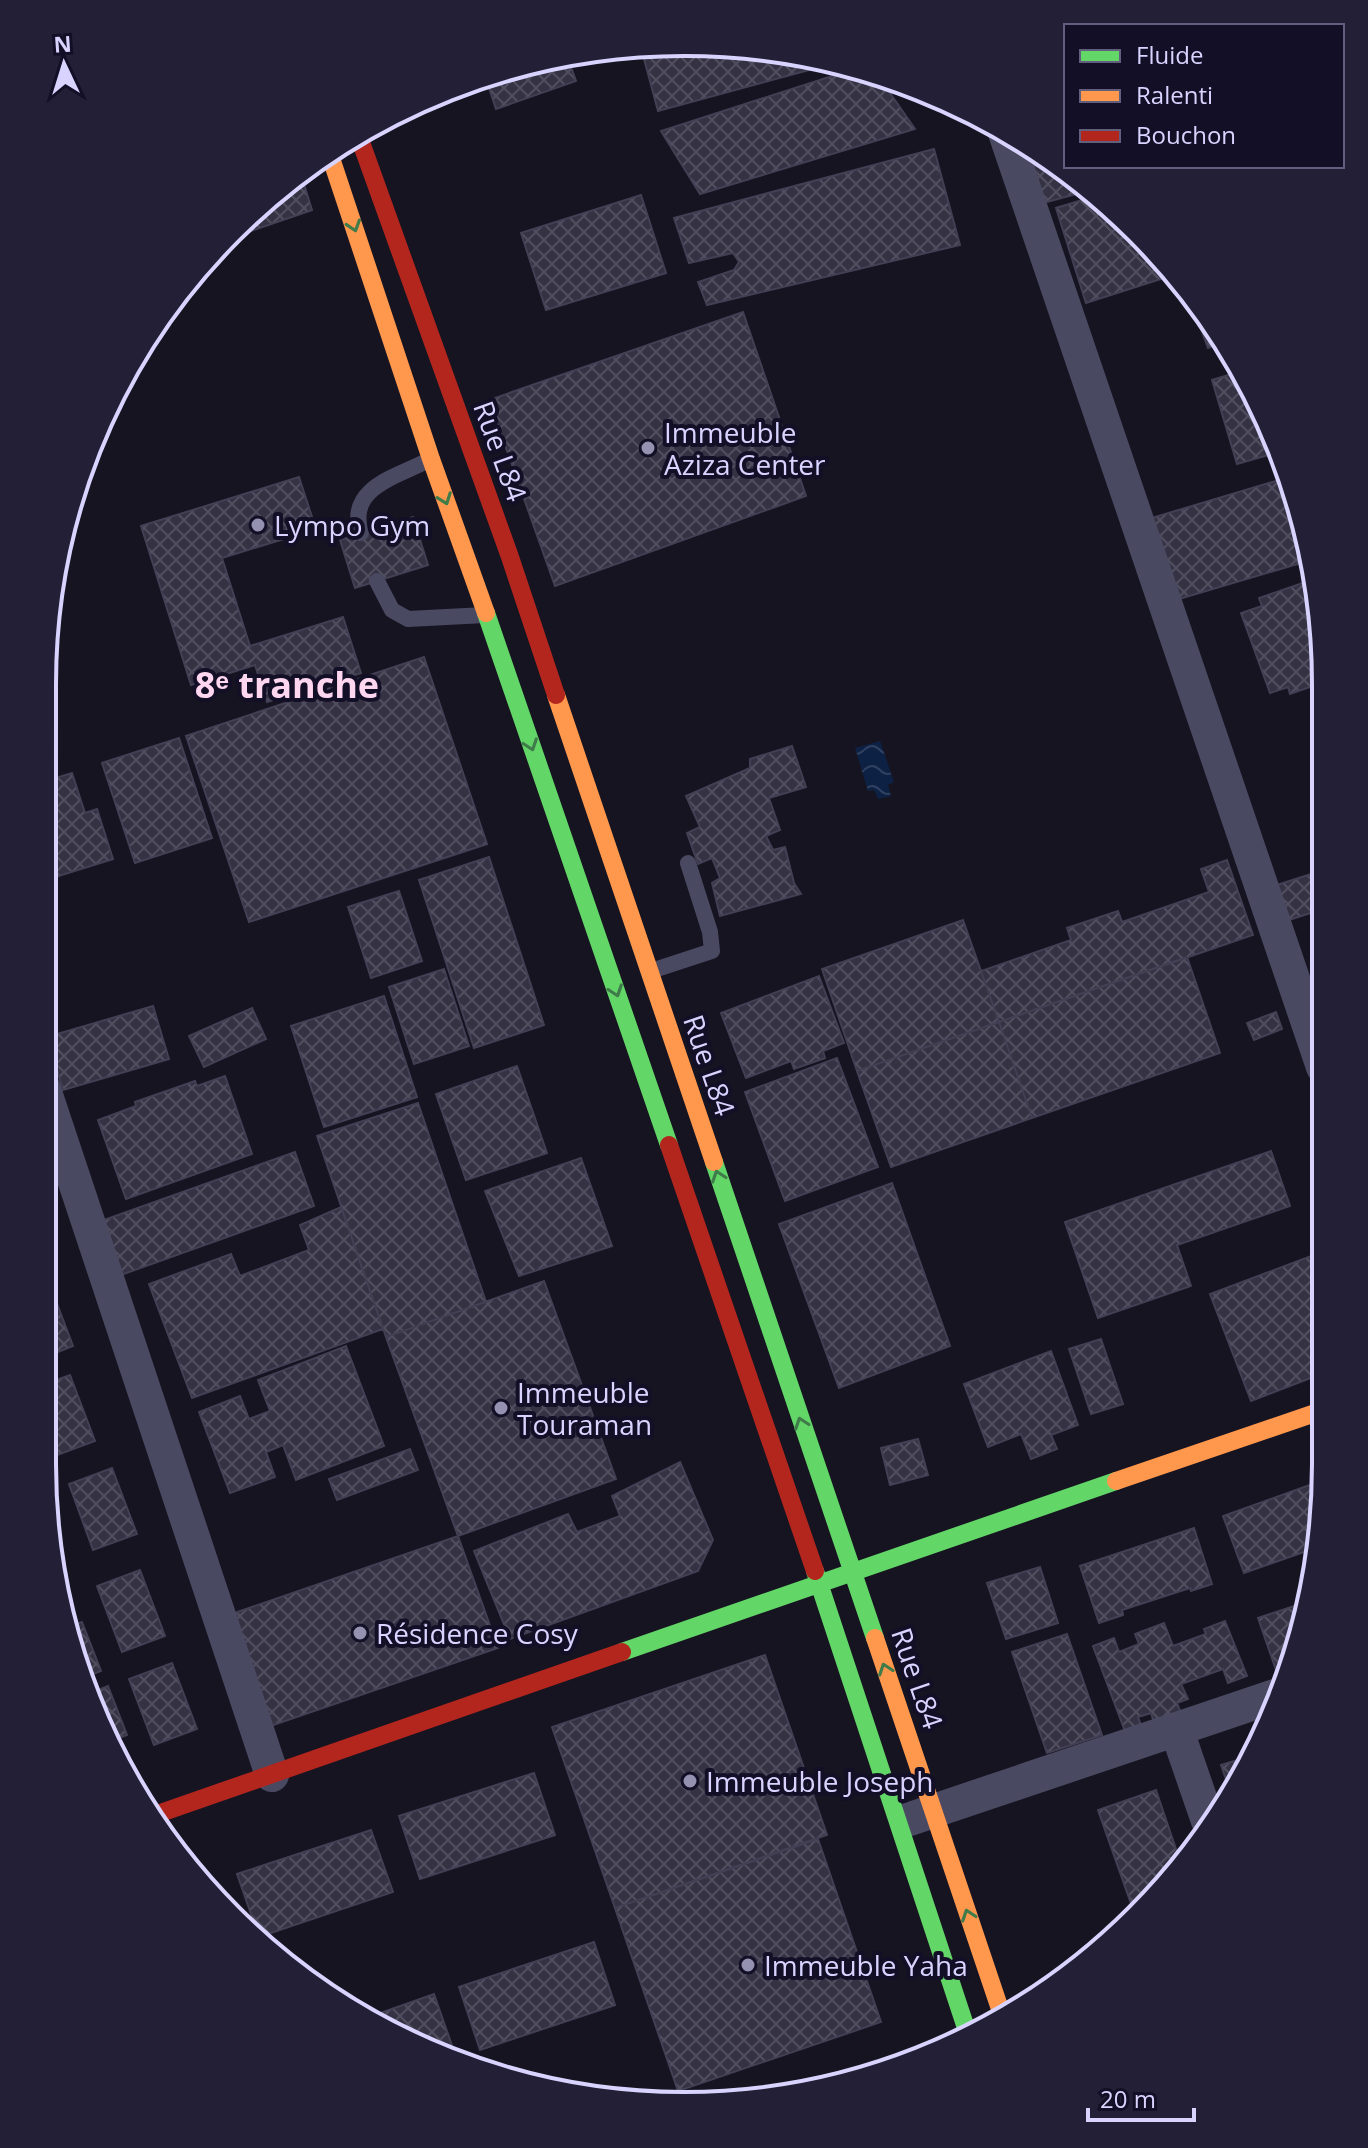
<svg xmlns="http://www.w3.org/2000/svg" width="1368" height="2148" viewBox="0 0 1368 2148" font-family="'Open Sans',sans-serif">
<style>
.water{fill:url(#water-waves)}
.building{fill:url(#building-cross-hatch);stroke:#433f54;stroke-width:2}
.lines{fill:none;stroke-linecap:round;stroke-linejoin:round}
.lane{stroke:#4a4962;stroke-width:16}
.street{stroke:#4a4962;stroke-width:34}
.fast{stroke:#63d668;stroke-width:18}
.slow{stroke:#ff974d;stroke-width:18}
.jam{stroke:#b3261e;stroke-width:18}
.oneway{stroke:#3f7c4a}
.poi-dot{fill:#9591b1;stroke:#130f26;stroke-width:3}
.labels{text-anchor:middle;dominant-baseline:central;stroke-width:8;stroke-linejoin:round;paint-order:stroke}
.poi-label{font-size:28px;fill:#d9d4ff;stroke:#130f26;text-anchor:start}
.street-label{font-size:28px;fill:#d9d4ff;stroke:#130f26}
.district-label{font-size:36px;font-weight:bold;fill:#ffd6f0;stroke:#130f26}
.rim{fill:none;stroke:#d9d4ff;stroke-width:4}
</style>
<defs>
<pattern id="water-waves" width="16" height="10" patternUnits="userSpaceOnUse" patternTransform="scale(2)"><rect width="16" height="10" fill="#0d2144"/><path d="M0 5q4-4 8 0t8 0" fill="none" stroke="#304060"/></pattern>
<pattern id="building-cross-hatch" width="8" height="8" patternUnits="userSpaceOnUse" patternTransform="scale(2)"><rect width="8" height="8" fill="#343243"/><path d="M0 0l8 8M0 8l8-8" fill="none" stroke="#514f5f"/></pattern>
</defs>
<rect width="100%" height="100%" fill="#161421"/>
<path class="water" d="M880,741L894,782L888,785L891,796L878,799L874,790L868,791L855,748Z"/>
<path class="building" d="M640,44L767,47L835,63L658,111Z
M567,56L576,81L496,109L485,76L517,64Z
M857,68L876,73L915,129L700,194L661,131Z
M1012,133L1091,190L1032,206Z
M934,149L960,245L707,305L698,282L734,270L739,262L733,253L689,263L674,218Z
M300,171L312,210L222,241L293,175Z
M641,195L666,273L546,310L521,233Z
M1099,195L1167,265L1170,276L1086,303L1056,208Z
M1184,283L1194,294L1224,342L1208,348Z
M743,312L806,496L555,586L489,400Z
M1242,371L1260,400L1279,452L1237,464L1212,380Z
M299,477L316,529L222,558L250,646L343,617L361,673L267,702L255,665L191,685L141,526Z
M1289,477L1304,518L1311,560L1169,602L1145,520Z
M413,517L428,565L355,588L340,540Z
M1314,579L1325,642L1324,682L1290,694L1288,687L1270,693L1241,613L1262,606L1259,598Z
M424,657L487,844L249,922L186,736Z
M179,738L212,838L135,863L102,763Z
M792,746L806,787L769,798L780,830L766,836L773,850L785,847L794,883L801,894L720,916L712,883L720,878L712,858L698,864L687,833L700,827L686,796L750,768V759Z
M72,773L85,813L97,809L113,859L46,880V781Z
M489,857L544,1025L474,1048L419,880Z
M1227,860L1253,935L999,1022L981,971L1071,940L1067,928L1118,911L1122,922L1209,892L1201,869Z
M1324,870L1323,909L1289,920L1277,885Z
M399,891L422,961L371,978L348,907Z
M963,920L999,1022L857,1071L822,969Z
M1187,957L1220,1053L1032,1118L999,1022Z
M444,969L469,1046L414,1064L389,987Z
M819,976L844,1043L823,1051L825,1058L794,1069L791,1061L746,1078L721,1013Z
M384,996L417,1097L324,1127L291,1026Z
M153,1006L169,1059L63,1090L47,1037Z
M252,1008L266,1039L204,1067L189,1036Z
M1276,1012L1282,1029L1254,1040L1247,1023Z
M999,1022L1032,1118L891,1167L857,1071Z
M837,1058L878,1167L785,1201L745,1092Z
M517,1066L547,1153L466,1180L436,1094Z
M225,1076L252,1154L126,1199L98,1120L136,1106L135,1102L195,1081L197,1086Z
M418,1103L486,1302L386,1337L317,1136Z
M1271,1151L1290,1206L1177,1245L1191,1286L1098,1318L1065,1222Z
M295,1152L314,1206L118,1276L98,1222Z
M581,1158L612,1246L519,1276L485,1191Z
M892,1183L950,1346L839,1388L779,1224Z
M341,1207L383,1329L192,1398L149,1284L231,1254L240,1276L309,1250L300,1225Z
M1322,1252L1321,1374L1251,1401L1210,1294Z
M48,1280L73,1346L43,1358V1282Z
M544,1281L616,1479L458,1536L386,1337Z
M1101,1339L1123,1404L1091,1414L1069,1349Z
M346,1346L384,1446L296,1480L283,1445L266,1452L275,1477L230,1493L199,1412L240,1396L249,1419L270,1411L258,1380Z
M1051,1351L1078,1425L1051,1435L1057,1449L1031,1459L1021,1434L988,1447L964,1384Z
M70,1375L95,1441L52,1457L42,1433L43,1385Z
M918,1439L928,1475L890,1485L881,1448Z
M410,1449L418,1470L337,1500L329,1479Z
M680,1462L713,1540L698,1571L510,1639L474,1551L568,1514L577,1532L620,1516L612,1496Z
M112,1468L137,1534L93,1550L69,1484Z
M1321,1481V1546L1244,1573L1223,1516Z
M1194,1528L1212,1584L1191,1591L1190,1588L1122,1610L1123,1615L1099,1623L1080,1566Z
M458,1536L498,1648L259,1730L223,1617Z
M55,1544L67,1575L61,1578Z
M1040,1567L1058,1623L1006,1639L987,1583Z
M140,1570L165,1636L122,1652L97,1586Z
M1306,1602L1289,1665L1276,1670L1258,1618Z
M1225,1621L1247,1676L1228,1683L1223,1669L1181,1684L1188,1699L1177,1703L1181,1713L1154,1723L1151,1713L1138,1717L1142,1728L1126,1734L1093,1646L1114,1638L1119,1652L1139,1644L1135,1634L1164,1623L1173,1646L1206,1634L1204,1629Z
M82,1622L101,1671L80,1679L76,1670L69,1627Z
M1067,1634L1102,1735L1047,1753L1012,1652Z
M765,1655L827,1835L615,1908L552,1727Z
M172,1663L197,1729L154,1745L129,1679Z
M108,1686L127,1735L111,1741L88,1694Z
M1248,1757L1229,1788L1221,1765Z
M534,1773L555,1835L420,1879L399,1816Z
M1156,1790L1181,1864L1167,1887L1135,1915L1098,1810Z
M371,1830L393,1892L259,1937L237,1874Z
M818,1839L881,2022L678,2091L615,1908Z
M594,1942L615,2005L480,2050L459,1987Z
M434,1994L456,2057L452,2058L372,2016Z"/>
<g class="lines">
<path class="lane" d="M361,533C346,488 396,477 429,460
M377,581L392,610L408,619L485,615
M651,971L712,951L710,932L688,863"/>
<path class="street" d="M1003,127L1323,1067
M44,1089L272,1775
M1177,1731L1208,1821
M910,1819L1281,1694"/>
<path class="fast" d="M486,613L669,1145
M714,1162L875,1638
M815,1571L967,2031
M622,1652L1116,1481"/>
<path class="slow" d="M329,152L431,459L486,613
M556,695L714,1162
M1116,1481L1321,1411
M875,1638L1002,2015"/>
<path class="jam" d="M358,134L510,557L556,695
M669,1145L815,1571
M149,1817L622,1652"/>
</g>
<defs><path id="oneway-chevron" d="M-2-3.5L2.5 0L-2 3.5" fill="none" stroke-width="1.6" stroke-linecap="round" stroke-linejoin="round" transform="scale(2)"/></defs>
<g class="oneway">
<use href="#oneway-chevron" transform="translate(354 226) rotate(72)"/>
<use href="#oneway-chevron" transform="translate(445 499) rotate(70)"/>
<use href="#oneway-chevron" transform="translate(531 745) rotate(71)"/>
<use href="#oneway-chevron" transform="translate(616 991) rotate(71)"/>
<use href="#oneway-chevron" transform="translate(718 1176) rotate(-109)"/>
<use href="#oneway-chevron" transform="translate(801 1423) rotate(-109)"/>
<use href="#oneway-chevron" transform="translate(885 1669) rotate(-109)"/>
<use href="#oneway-chevron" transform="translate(968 1915) rotate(-109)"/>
</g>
<g class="poi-dot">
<circle cx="648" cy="448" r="8"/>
<circle cx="258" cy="525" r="8"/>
<circle cx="501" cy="1408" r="8"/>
<circle cx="360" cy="1633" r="8"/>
<circle cx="690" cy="1781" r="8"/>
<circle cx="748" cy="1965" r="8"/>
</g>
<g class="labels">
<g class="poi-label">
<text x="664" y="432">Immeuble<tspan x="664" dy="32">Aziza Center</tspan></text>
<text x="274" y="525">Lympo Gym</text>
<text x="517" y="1392">Immeuble<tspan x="517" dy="32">Touraman</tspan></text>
<text x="376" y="1633">Résidence Cosy</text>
<text x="706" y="1781">Immeuble Joseph</text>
<text x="764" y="1965">Immeuble Yaha</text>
</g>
<g class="street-label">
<text transform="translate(501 451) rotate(70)">Rue L84</text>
<text transform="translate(710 1065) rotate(71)">Rue L84</text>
<text transform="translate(918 1678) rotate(71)">Rue L84</text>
</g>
<g class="district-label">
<text x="287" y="684">8ᵉ tranche</text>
</g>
</g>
<path d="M0 0H1368V2148H0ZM684 56H684A628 628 0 0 1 1312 684V1464A628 628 0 0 1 684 2092H684A628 628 0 0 1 56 1464V684A628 628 0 0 1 684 56Z" fill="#231f37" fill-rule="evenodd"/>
<path class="rim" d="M684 56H684A628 628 0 0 1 1312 684V1464A628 628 0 0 1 684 2092H684A628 628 0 0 1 56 1464V684A628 628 0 0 1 684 56Z"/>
<rect x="1064" y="24" width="280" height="144" fill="#130f26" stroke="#625e7d" stroke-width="2"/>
<rect x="1080" y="50" width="40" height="12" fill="#63d668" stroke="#625e7d" stroke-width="2"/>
<text x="1136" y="64" font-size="24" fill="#d9d4ff">Fluide</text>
<rect x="1080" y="90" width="40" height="12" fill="#ff974d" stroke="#625e7d" stroke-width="2"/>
<text x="1136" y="104" font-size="24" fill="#d9d4ff">Ralenti</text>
<rect x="1080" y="130" width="40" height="12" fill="#b3261e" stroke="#625e7d" stroke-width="2"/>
<text x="1136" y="144" font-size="24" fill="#d9d4ff">Bouchon</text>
<g transform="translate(64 64) rotate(356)" stroke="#130f26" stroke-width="6" paint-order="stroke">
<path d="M0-6L14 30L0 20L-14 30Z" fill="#d9d4ff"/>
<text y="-12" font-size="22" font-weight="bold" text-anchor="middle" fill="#d9d4ff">N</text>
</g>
<path d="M1088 2108v12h106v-12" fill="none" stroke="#d9d4ff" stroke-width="4"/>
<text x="1100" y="2108" font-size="24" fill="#d9d4ff" stroke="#130f26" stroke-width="6" paint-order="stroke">20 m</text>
</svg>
